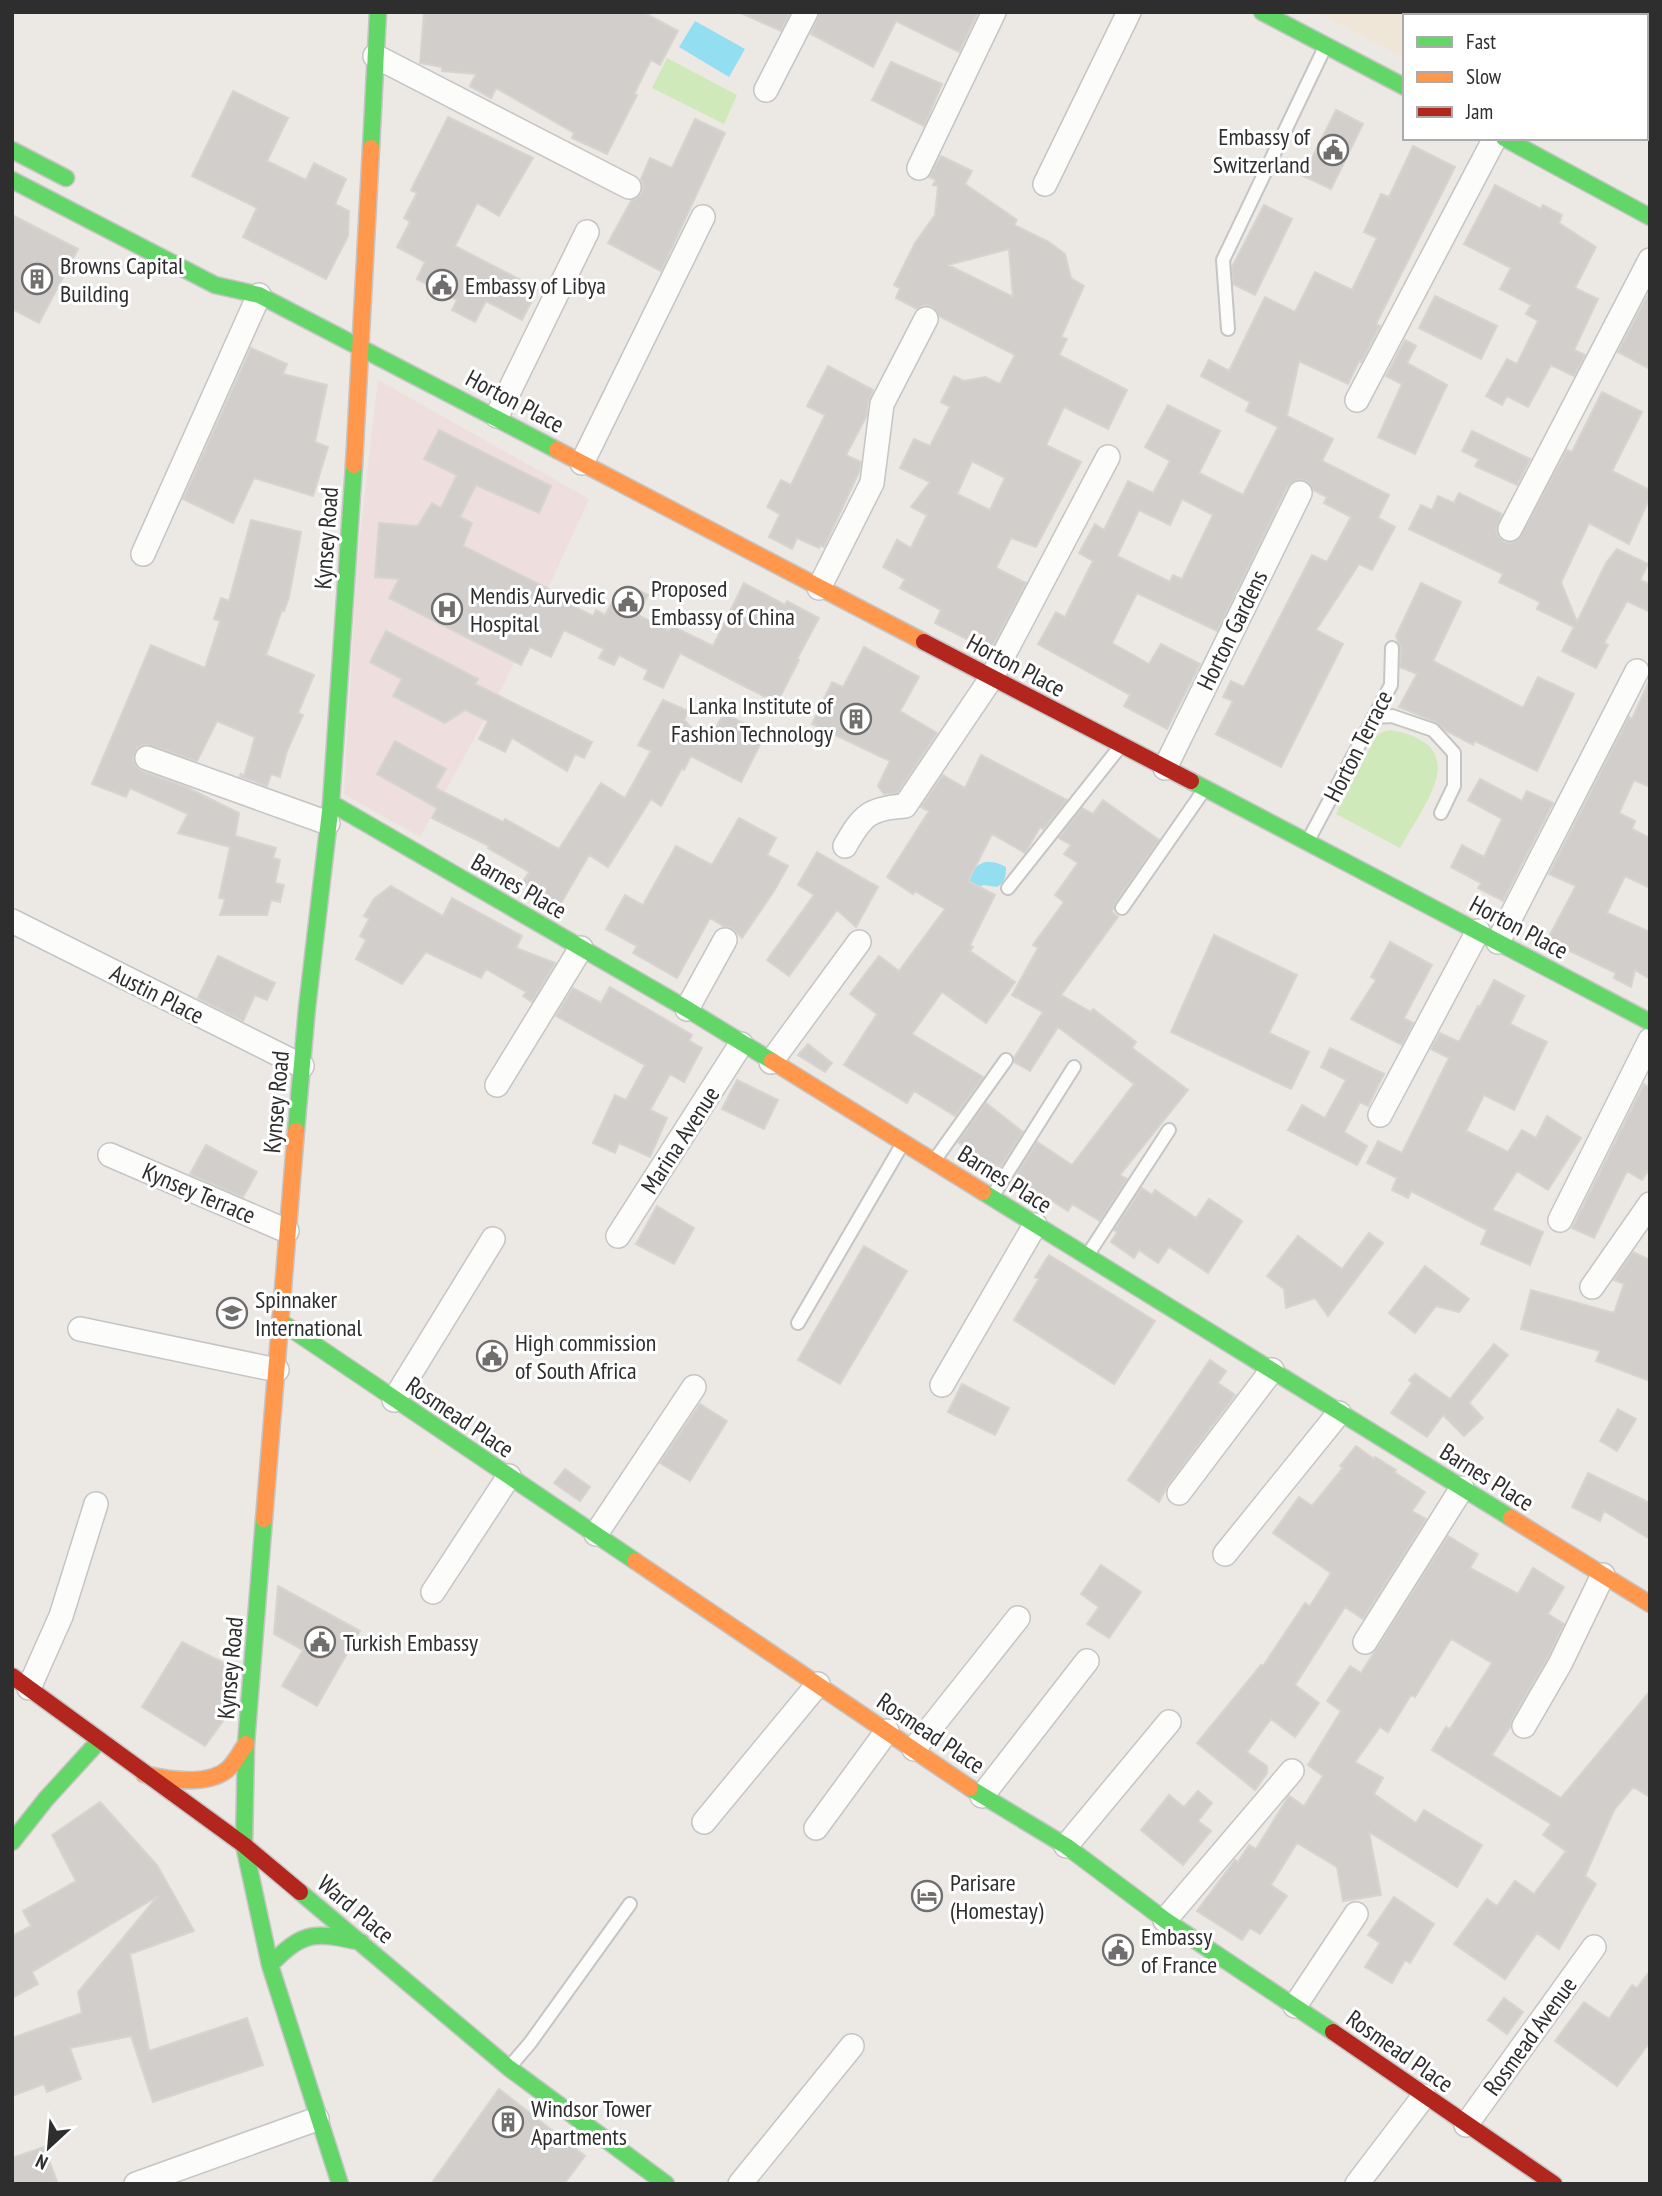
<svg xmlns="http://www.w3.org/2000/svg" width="1662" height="2196" viewBox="0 0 1662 2196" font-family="'PT Sans Narrow',sans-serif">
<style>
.education{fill:#efe6d8}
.medical{fill:#eedede}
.green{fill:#cfe9bb}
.water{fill:#94def1}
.building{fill:#d1cecb;stroke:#d7d4d0;stroke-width:2;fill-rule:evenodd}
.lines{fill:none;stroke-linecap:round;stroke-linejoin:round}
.lane-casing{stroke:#c6c5c5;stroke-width:16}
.street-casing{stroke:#c6c5c5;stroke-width:26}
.fast-casing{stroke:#c6c5c5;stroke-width:19}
.slow-casing{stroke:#c6c5c5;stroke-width:19}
.jam-casing{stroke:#c6c5c5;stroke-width:19}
.lane{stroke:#fcfcfb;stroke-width:12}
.street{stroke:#fcfcfb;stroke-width:23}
.fast{stroke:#63d668;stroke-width:16}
.slow{stroke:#ff974d;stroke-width:16}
.jam{stroke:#b3261e;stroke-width:16}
.labels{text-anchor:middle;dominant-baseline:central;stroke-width:6;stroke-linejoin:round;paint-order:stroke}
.poi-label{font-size:24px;fill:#2e2e2e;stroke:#fff;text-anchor:start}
.street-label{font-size:24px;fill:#2e2e2e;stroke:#fff}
</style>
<rect width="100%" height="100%" fill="#ece8e4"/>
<path class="education" d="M1317,12H1473L1472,16H1405V58Z"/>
<path class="medical" d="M378,380L589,499L503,686L420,837L344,794L357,562Z"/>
<path class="green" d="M667,58L737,95L724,124L652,88Z
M1391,730C1475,746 1425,802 1400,848L1336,814L1375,738L1382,732Z"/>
<path class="water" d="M695,21L745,49L729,77L679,47Z
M957,859L976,867C985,858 997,862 1006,867C1006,876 1005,882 997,887L983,885L974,890L948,866Z"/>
<path class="building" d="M424,12H643L678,31L660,65L651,60L634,94L637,95L607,154L572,138L574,133L496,88L491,98L470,86L476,74L442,71V67L420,63Z
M739,12H790L781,31Z
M820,12H978L959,52L896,21L873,67L811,34Z
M891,62L942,84L924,126L872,100Z
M233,91L288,118L267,161L306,180L314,163L346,179L335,204L349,211L348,236L326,279L243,237L257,208L192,176Z
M1336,110L1363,124L1331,189L1303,176Z
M448,117L533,158L499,216L477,203L455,246L538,289L522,320L486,301L475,322L452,310L457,300L417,279L425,262L397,247L410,222L404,218L417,193L411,190Z
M695,119L725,133L661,271L608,243L631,201L637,198L642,193L643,186L641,179L650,158L672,168Z
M1413,146L1455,167L1376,324L1380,326L1361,362L1359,361L1348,384L1299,361L1287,416L1333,439L1322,461L1389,495L1378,518L1395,527L1372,570L1359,564L1316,630L1343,644L1281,767L1216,734L1233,701L1223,697L1231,681L1244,687L1312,555L1327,562L1351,517L1324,503L1327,497L1313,490L1307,481L1298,479L1287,487L1217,631L1137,593L1112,643L1149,664L1161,644L1200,664L1167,729L1124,706L1130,695L1038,644L1056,612L1065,617L1093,561L1079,553L1095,524L1104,530L1128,481L1153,493L1170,461L1145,447L1168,405L1220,431L1199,473L1243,495L1278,427L1246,411L1250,402L1201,376L1209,360L1229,371L1265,297L1295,312L1315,272L1352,290L1377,238L1364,232L1381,194L1389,197ZM1182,499L1213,515L1182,579L1173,575L1170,582L1117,556L1139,510L1170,525Z
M941,156L972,171L965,184L1017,220L1014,225L1049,242L1065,254L1071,278L1084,286L1061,337L1067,339L1059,355L1127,390L1108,429L1064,407L1046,445L1081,462L1036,547L1011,538L996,568L1026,583L990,651L935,623L941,610L900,588L905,579L883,567L897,540L911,548L927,515L911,507L930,482L900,468L914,439L930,446L950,407L941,402L954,376L964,381L985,377L1000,384L1015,355L939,316L932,306L925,305L917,309L896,298L900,288L894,285L915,243L935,215L938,186L933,185L936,180L929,177ZM1009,249L1013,297L948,265ZM972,461L1005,478L990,510L957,494Z
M1495,185L1541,209L1543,205L1562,215L1559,223L1596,247L1575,288L1598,299L1574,350L1585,355L1574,376L1551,365L1528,407L1507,396L1502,405L1486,396L1507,359L1517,364L1538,321L1526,314L1531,305L1500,289L1511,268L1464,244Z
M1264,205L1292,219L1255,295L1233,284L1232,267Z
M12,215L78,249L39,323L12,309Z
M1650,291V369L1618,352Z
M1435,296L1497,326L1481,359L1419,328Z
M1405,340L1416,346L1407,363L1447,385L1415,454L1378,437L1402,384L1386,376Z
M251,348L287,364L283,374L327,385L315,442L328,447L313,496L254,478L233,523L183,499Z
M828,366L873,390L868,402L867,415L846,455L861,462L859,472L824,547L820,545L819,548L797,538L792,549L769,537L780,514L767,507L781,480L791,485L825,415L807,406Z
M1602,392L1642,412L1612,471L1650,490V497L1629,544L1589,523L1561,582L1577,622L1606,563L1617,549L1648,564L1640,580L1650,584V612L1627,601L1604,643L1608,645L1596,668L1562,651L1574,627L1537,609L1540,602L1499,582L1503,574L1409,529L1421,505L1432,510L1438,496L1454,503L1459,493L1502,514L1496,529L1498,536L1504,542L1511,543L1518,540L1567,450L1572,452Z
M439,430L551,486L539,513L476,485L460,517L472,523L463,546L557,593L555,597L593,616L596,610L605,615L615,597L625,602L632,587L648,595L638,615L669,631L672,626L713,646L744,583L785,605L787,601L819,618L797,659L799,660L777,703L680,653L663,688L644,679L648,670L619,655L614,665L599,658L604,649L564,630L551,657L530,647L521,665L389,598L399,579L375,577L379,523L418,526L432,503L441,508L457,475L424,459Z
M1472,431L1530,459L1517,485L1475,466L1479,459L1462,451Z
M251,520L301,532L289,597L284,611L282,610L266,655L314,675L298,713L303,715L287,751L280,777L271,774L267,786L240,776L241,774L244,776L255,737L217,721L197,761L145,744L137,748L133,760L136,766L142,771L188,788L239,813L235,836L276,848L273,858L280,860L275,883L284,885L280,902L271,900L267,915H220L225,899L219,898L230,847L178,833L188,814L130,788L126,797L92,784L151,645L205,668L220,621L214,619L221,598L229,601Z
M1421,583L1461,602L1433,661L1523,708L1538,677L1574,694L1537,771L1475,741L1473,745L1445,730L1436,722L1399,707L1417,674L1400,667L1401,648L1396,636Z
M386,631L478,679L475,684L592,742L584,758L575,754L567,771L512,738L505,752L479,739L488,721L465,710L445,723L393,696L402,679L370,662Z
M864,647L919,677L900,711L937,733L897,793L884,794L878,786L890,761L812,724L832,682L843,687Z
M1650,679V787L1634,780L1619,813L1635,821L1632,829L1650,838V888L1625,876L1607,913L1650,932V979L1635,970L1631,987L1614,978L1616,973L1547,940L1576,886L1549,874L1629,717L1632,719Z
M663,700L688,711L684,720L707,744L724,713L765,735L741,782L691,756L684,770L682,768L661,806L651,799L608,867L589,855L560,905L522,883L529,872L488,848L489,846L432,818L437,808L377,774L395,741L446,769L435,788L503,822L505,819L559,849L601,783L625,798L651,751L638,745Z
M981,755L1067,800L1043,829L1040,827L1025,853L992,834L968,881L995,895L970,945L973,947L970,951L1015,982L986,1023L942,992L912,1034L983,1077L955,1116L914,1091L907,1103L844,1065L877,1014L850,994L879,956L899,971L945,909L915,891L913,894L887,877L929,811L921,807L943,775L965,788Z
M1480,779L1522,801L1527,791L1553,803L1503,901L1478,888L1481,883L1451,867L1462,845L1484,857L1502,819L1468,800Z
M1103,800L1159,840L1115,903L1112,912L1118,917L1061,995L1091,1012L1093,1009L1136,1042L1132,1048L1188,1090L1120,1175L1127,1179L1100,1221L1072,1204L1068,1211L1015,1177L1037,1142L1072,1165L1134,1084L1058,1027L1030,1071L1014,1062V1058L1043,1012L1012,995L1038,948L1033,945L1064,902L1055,895L1078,863L1064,854L1071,845L1059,838L1082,808L1093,814Z
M739,818L776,838L767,855L788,866L774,891L742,938L732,928L723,926L710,918L677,978L633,953L637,946L606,929L625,895L643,905L676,846L712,865Z
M817,852L878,887L856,927L837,910L789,976L767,960L814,895L798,885Z
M391,886L443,916L452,898L522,936L516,948L555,963L532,1002L523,996L526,992L486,969L481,978L426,952L402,984L356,959L366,940L360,936L369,919L364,916L374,899Z
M1214,935L1297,975L1269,1033L1309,1052L1291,1089L1171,1032Z
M1390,942L1432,965L1404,1018L1413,1023L1402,1045L1351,1019L1376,980L1371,977Z
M218,956L275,983L267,1000L255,995L243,1021L198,998Z
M1494,980L1524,996L1510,1024L1547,1042L1514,1110L1484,1095L1466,1131L1508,1152L1522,1130L1536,1138L1547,1116L1581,1138L1548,1190L1517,1171L1492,1210L1543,1232L1530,1265L1481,1244L1487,1230L1411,1191L1408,1198L1392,1190L1397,1178L1367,1163L1378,1141L1402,1153L1449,1058L1431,1049L1440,1033L1459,1042L1478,1006L1480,1007Z
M610,987L692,1035L689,1041L702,1048L684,1082L670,1074L650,1110L667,1118L650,1157L619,1143L615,1153L593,1143L615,1095L626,1100L645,1065L556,1016L573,988L601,1003Z
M808,1044L832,1063L825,1072L798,1055Z
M1330,1048L1384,1074L1368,1106L1360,1102L1344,1132L1367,1146L1357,1165L1288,1130L1302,1105L1325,1118L1346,1080L1321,1067Z
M737,1080L778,1100L764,1129L722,1109Z
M1644,1084L1650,1088V1168L1642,1180L1627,1171L1594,1238L1572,1228Z
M986,1103L1023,1132L1000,1167L996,1165L992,1170L958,1142Z
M206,1145L257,1172L243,1197L190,1174Z
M1142,1188L1152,1195L1155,1190L1196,1218L1209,1199L1242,1221L1208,1273L1169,1247L1158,1263L1139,1250L1134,1258L1111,1242L1117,1232L1114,1230Z
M657,1206L694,1228L674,1264L636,1244Z
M1369,1233L1383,1243L1328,1316L1315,1298L1286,1308L1284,1289L1267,1276L1298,1236L1342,1269Z
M864,1246L907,1271L840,1384L798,1360Z
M1633,1252L1650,1260V1381L1596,1361L1600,1351L1521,1329L1531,1290L1614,1313L1624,1284L1614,1280Z
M1049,1255L1155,1321L1114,1384L1014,1320L1039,1279L1035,1277Z
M1425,1266L1469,1299L1459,1312L1436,1306L1415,1333L1389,1313Z
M1494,1344L1508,1355L1469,1403L1483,1418L1464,1436L1443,1415L1427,1437L1391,1413L1412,1383L1409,1380L1415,1374L1450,1399Z
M1210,1360L1226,1371L1218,1383L1235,1395L1168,1485L1159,1502L1128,1480Z
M962,1384L1009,1408L995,1435L948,1412Z
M700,1404L727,1421L690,1481L660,1463Z
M1618,1409L1636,1419L1617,1451L1600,1441Z
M1356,1446L1374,1459L1375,1457L1396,1470L1394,1472L1425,1492L1412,1511L1426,1519L1363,1619L1345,1607L1295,1685L1319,1703L1295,1737L1271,1719L1247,1752L1267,1766V1773L1255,1790L1197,1743L1261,1665L1263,1666L1305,1603L1310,1606L1331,1573L1273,1533L1299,1497L1312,1506L1343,1468L1340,1466Z
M565,1469L590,1487L580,1501L554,1483Z
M1588,1473L1650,1503V1539L1604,1511L1600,1521L1572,1507Z
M1448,1536L1478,1554L1470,1568L1518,1594L1533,1568L1564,1587L1548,1614L1564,1624L1548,1657L1512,1719L1510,1727L1492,1755L1561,1798L1650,1691V1797L1633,1787L1614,1810L1585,1876L1596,1884L1559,1949L1537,1933L1505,1979L1454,1944L1487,1899L1497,1906L1515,1881L1534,1894L1566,1851L1543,1835L1551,1824L1432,1750L1446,1727L1450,1729L1492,1663L1451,1639L1415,1697L1411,1695L1388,1732L1380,1727L1355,1762L1383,1778L1374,1794L1416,1823L1424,1810L1482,1845L1457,1887L1369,1832L1381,1895L1343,1901L1337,1867L1297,1843L1271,1885L1287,1896L1260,1934L1250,1928L1242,1940L1197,1911L1235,1860L1238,1862L1249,1845L1256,1849L1289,1796L1304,1806L1323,1776L1308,1765L1341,1711L1327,1701L1350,1666L1361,1673Z
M1101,1565L1141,1592L1109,1638L1087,1624L1099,1607L1081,1594Z
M278,1586L360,1631L317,1706L282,1686L303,1650L274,1634Z
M182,1642L222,1662L228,1675L226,1717L205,1746L142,1707Z
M1198,1791L1212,1803L1198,1821L1211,1831L1183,1865L1141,1830L1169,1795L1184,1807Z
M100,1802L157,1865L194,1931L130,1954L149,2051L247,2018L263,2065L153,2102L131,2036L70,2048L81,2079L47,2092L44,2084L12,2096V2038L82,2013L78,1992L158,1896L32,1972L38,1984L12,1998V1936L31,1926L23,1911L76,1881L52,1835Z
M1394,1897L1434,1924L1410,1963L1405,1960L1392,1983L1365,1967L1380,1943L1368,1935Z
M1650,1971V2042L1617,2086L1555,2041L1584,2002L1609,2019L1632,1985L1637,1988Z
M1504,1998L1523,2012L1507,2034L1488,2020Z
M499,2089L585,2156L564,2184H431Z
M44,2147L58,2184H12V2158Z"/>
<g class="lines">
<g class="lane-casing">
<path id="lane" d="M1228,329L1223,260L1325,47
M1376,717L1392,716L1433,730L1454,753V786L1441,813
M1310,837L1391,685L1392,648
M1008,888L1119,748
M1122,908L1204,790
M934,1161L1006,1060
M992,1197L1074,1067
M1087,1256L1169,1130
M798,1323L903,1143
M512,2064L530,2043L630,1904"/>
</g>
<g class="street-casing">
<path id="street" d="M1502,16L1504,12
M375,56L629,187
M766,90L806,12
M919,168L994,12
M1045,184L1129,12
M1357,400L1495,138
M497,416L587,232
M582,463L703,217
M1510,529L1650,260
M143,554L259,295
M819,588L872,483L882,404L926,319
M147,758L328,823
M1165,768L1300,493
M845,846C862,816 869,808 905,806L992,677L1108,457
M12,921L302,1066
M1498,942L1637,671
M687,1009L725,940
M771,1062L859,942
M497,1085L581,948
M1380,1115L1478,931
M110,1155L287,1231
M1560,1220L1650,1040
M618,1236L741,1044
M1592,1287L1650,1204
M80,1329L277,1370
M942,1385L1035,1225
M394,1400L493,1239
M1179,1493L1272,1370
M596,1534L694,1387
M1225,1554L1339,1413
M433,1592L509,1476
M1365,1642L1462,1488
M29,1688L61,1616L96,1504
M1524,1726L1560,1664L1603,1575
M914,1749L1018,1618
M982,1796L1087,1661
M704,1822L818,1684
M816,1828L887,1731
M1066,1846L1169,1722
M1165,1920L1292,1771
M1295,2006L1356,1914
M1466,2125L1594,1947
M136,2184L317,2119
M740,2184L852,2046
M1357,2184L1424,2096"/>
</g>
<g class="fast-casing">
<path id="fast" d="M1262,12L1405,87
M1504,138L1650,217
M371,148L378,12
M12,150L66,178
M12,180L215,285L259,295L557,450
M1191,781L1650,1022
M331,803L687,1009L772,1061
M296,1131L307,1008L331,803L354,465
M983,1192L1511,1518
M281,1322L635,1561
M264,1519L246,1744L244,1845L270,1965L340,2184
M970,1788L1066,1846L1165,1920L1333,2032
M12,1842L46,1799L99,1741
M300,1892L509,2068L666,2184
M270,1965C304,1930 315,1932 361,1942"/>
</g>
<g class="slow-casing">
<path id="slow" d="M557,450L924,642
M354,465L371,148
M772,1061L983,1192
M1511,1518L1650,1604
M264,1519L296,1131
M635,1561L970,1788
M144,1774C168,1780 211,1787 230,1767C236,1761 241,1751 246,1744"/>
</g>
<g class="jam-casing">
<path id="jam" d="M924,642L1191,781
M12,1676L244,1845L300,1892
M1333,2032L1554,2184"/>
</g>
<use href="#lane" class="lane"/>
<use href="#street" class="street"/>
<use href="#fast" class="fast"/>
<use href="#slow" class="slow"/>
<use href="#jam" class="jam"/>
</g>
<defs>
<g id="civic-ring" transform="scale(1.575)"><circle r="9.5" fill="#fff" stroke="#706f6e" stroke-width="1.5"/><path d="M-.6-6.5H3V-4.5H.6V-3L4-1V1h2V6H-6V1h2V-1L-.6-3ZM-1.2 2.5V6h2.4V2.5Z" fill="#706f6e"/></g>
<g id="building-ring" transform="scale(1.575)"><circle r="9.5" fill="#fff" stroke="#706f6e" stroke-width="1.5"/><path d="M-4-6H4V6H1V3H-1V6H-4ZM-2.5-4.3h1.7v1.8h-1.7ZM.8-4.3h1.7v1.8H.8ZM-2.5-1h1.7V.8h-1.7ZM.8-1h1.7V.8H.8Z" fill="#706f6e"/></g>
<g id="hospital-ring" transform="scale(1.575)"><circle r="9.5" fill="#fff" stroke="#706f6e" stroke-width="1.5"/><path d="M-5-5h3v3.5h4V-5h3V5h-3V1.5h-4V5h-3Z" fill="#706f6e"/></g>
<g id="school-ring" transform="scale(1.575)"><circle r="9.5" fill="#fff" stroke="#706f6e" stroke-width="1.5"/><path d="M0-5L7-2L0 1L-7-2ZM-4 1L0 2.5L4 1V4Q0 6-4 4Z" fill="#706f6e"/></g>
<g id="hotel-ring" transform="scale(1.575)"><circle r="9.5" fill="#fff" stroke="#706f6e" stroke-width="1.5"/><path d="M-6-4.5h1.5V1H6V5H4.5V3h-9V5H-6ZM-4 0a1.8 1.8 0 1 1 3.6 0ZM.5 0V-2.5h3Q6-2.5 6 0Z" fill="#706f6e"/></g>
</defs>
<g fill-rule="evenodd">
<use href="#civic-ring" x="1333" y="150"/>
<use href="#building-ring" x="37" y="279"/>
<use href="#civic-ring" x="442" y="285"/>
<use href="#civic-ring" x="628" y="602"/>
<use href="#hospital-ring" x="447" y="609"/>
<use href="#building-ring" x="856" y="719"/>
<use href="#school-ring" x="232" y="1313"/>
<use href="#civic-ring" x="492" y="1356"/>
<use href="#civic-ring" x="320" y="1642"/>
<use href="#hotel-ring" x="927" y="1896"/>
<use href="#civic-ring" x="1118" y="1950"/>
<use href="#building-ring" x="508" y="2122"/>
</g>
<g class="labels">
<g class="poi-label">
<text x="1310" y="136" text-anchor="end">Embassy of<tspan x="1310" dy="28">Switzerland</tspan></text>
<text x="60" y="265">Browns Capital<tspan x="60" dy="28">Building</tspan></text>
<text x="465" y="285">Embassy of Libya</text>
<text x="651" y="588">Proposed<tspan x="651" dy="28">Embassy of China</tspan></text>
<text x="470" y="595">Mendis Aurvedic<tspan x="470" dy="28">Hospital</tspan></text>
<text x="833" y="705" text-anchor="end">Lanka Institute of<tspan x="833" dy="28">Fashion Technology</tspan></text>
<text x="255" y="1299">Spinnaker<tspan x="255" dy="28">International</tspan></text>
<text x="515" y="1342">High commission<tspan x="515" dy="28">of South Africa</tspan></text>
<text x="343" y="1642">Turkish Embassy</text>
<text x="950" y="1882">Parisare<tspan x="950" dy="28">(Homestay)</tspan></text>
<text x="1141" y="1936">Embassy<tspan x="1141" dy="28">of France</tspan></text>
<text x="531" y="2108">Windsor Tower<tspan x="531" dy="28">Apartments</tspan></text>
</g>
<g class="street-label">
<text transform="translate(515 401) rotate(28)">Horton Place</text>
<text transform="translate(326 538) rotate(-86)">Kynsey Road</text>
<text transform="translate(1232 630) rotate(-64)">Horton Gardens</text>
<text transform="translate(1016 665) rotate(28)">Horton Place</text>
<text transform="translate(1358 746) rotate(-63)">Horton Terrace</text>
<text transform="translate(519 886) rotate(30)">Barnes Place</text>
<text transform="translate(1519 927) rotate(28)">Horton Place</text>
<text transform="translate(157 994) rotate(27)">Austin Place</text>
<text transform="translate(276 1102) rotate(-85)">Kynsey Road</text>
<text transform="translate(680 1140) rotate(-57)">Marina Avenue</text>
<text transform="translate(1005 1179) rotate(32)">Barnes Place</text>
<text transform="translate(199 1193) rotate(23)">Kynsey Terrace</text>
<text transform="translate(460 1417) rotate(34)">Rosmead Place</text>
<text transform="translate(1487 1477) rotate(32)">Barnes Place</text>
<text transform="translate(230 1668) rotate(-85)">Kynsey Road</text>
<text transform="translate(931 1733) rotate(34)">Rosmead Place</text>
<text transform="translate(356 1909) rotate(40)">Ward Place</text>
<text transform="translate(1530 2036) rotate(-54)">Rosmead Avenue</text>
<text transform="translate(1400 2051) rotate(35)">Rosmead Place</text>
</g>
</g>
<rect width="1662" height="2196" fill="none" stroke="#2e2e2e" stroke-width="28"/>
<rect x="1403" y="14" width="245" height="126" fill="#ffffff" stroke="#ababab" stroke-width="2"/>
<rect x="1417" y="37" width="35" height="10" fill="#63d668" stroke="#ababab" stroke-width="2"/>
<text x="1466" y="49" font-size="21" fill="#2e2e2e">Fast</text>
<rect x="1417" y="72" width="35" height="10" fill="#ff974d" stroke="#ababab" stroke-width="2"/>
<text x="1466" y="84" font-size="21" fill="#2e2e2e">Slow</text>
<rect x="1417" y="107" width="35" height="10" fill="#b3261e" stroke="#ababab" stroke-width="2"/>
<text x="1466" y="119" font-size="21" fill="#2e2e2e">Jam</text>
<g transform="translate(49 2147) rotate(206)" stroke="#ffffff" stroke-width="5" paint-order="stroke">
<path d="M0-5L12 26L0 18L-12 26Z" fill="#2e2e2e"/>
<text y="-10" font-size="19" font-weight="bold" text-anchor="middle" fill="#2e2e2e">N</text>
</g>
</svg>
